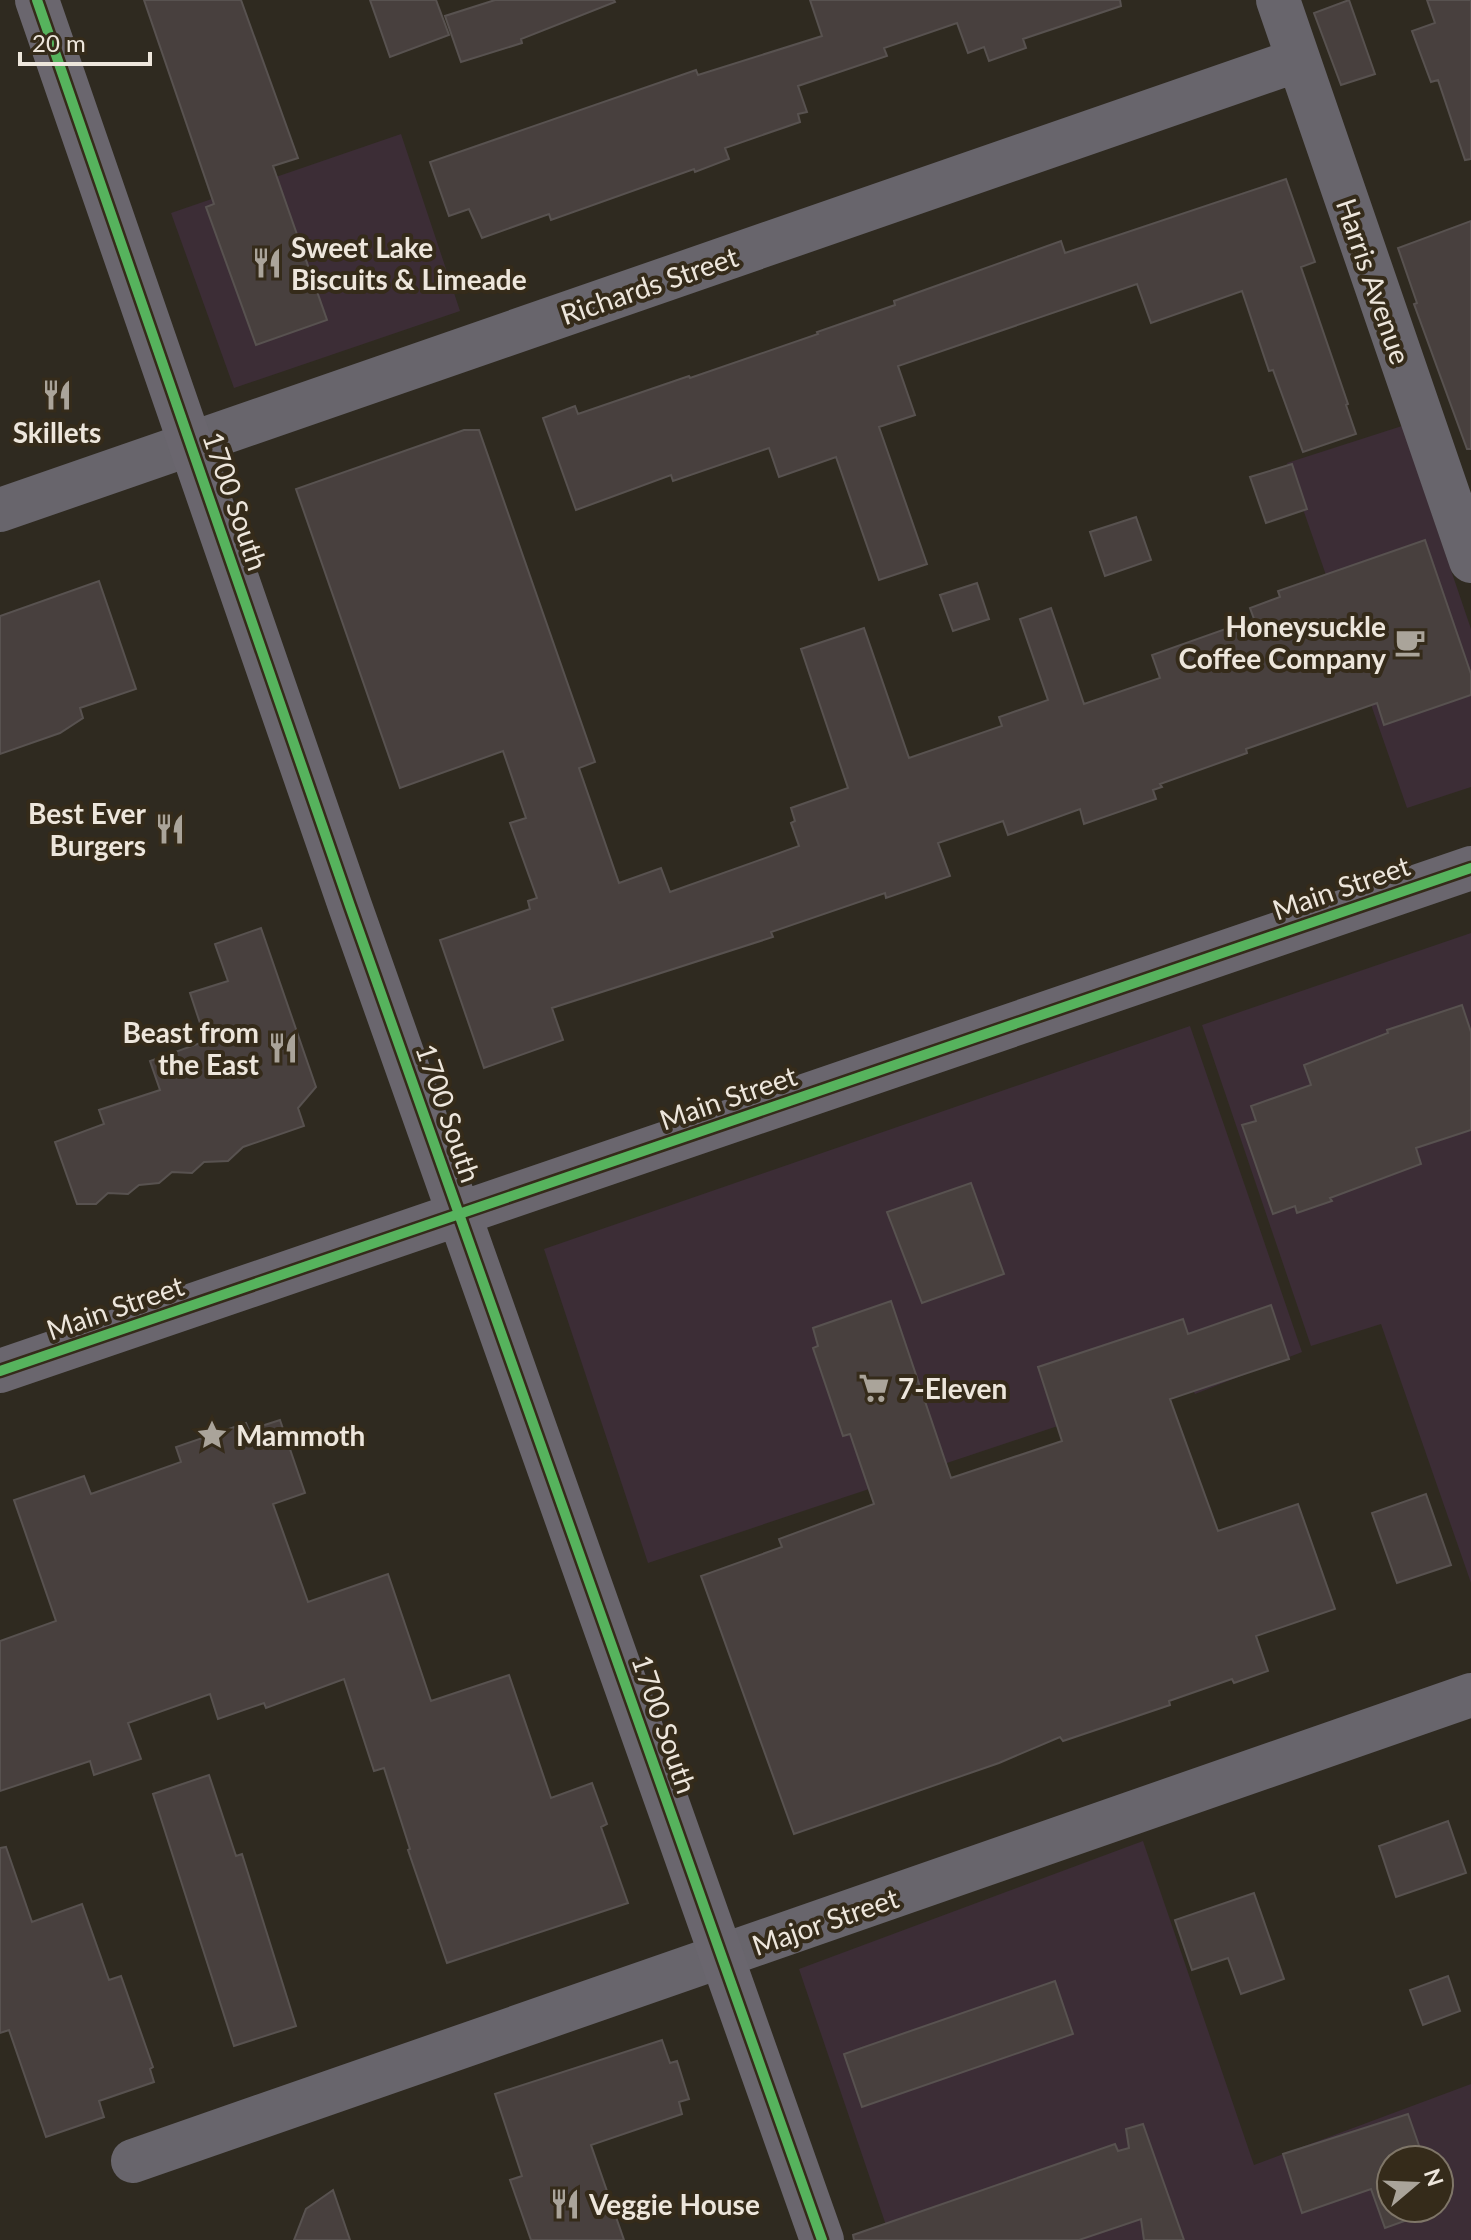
<svg xmlns="http://www.w3.org/2000/svg" width="1471" height="2240" viewBox="0 0 1471 2240" font-family="Lato,sans-serif">
<style>
.commercial{fill:#3c2d36;fill-rule:evenodd}
.building{fill:#48403e;stroke:#585250;stroke-width:2}
.lines{fill:none;stroke-linecap:round;stroke-linejoin:round}
.street{stroke:#68656c;stroke-width:44}
.secondary{stroke:#6a666e;stroke-width:44}
.cycleway-casing{stroke:#352b1a;stroke-width:15}
.cycleway{stroke:#56b35d;stroke-width:10}
.labels{text-anchor:middle;dominant-baseline:central;stroke-width:8;stroke-linejoin:round;paint-order:stroke}
.poi-label{font-size:28px;font-weight:bold;fill:#ede6dc;stroke:#352b1a;text-anchor:start}
.street-label{font-size:28px;fill:#ede6dc;stroke:#352b1a}
</style>
<rect width="100%" height="100%" fill="#2f2a20"/>
<path class="commercial" d="M401,134L460,311L234,388L171,213Z
M1402,426L1471,629V787L1407,808L1287,463Z
M1471,933V1583L1381,1324L1311,1346L1202,1025Z
M1190,1026L1302,1352L1195,1394L1189,1382L648,1563L544,1249Z
M1143,1841L1254,2165L1471,2084V2240H891L799,1969ZM1391,2160H1439V2208H1391Z"/>
<path class="building" d="M144,0H241L298,158L273,166L327,320L256,345L206,207L214,204Z
M370,0H436L449,35L390,57Z
M495,0H614L615,2L521,39L522,43L461,62L445,16Z
M810,0H1120L1121,6L1023,39L1026,48L989,61L984,47L968,53L957,23L884,48L887,56L798,86L807,112L798,114L800,122L725,148L729,159L695,172L694,169L551,220L549,214L482,238L469,209L449,216L430,162L696,70L698,75L822,36Z
M1349,0L1375,74L1341,85L1314,13Z
M1427,0H1471V159L1465,160L1438,80L1431,82L1412,31L1435,23Z
M1286,179L1315,262L1301,267L1348,404L1346,405L1356,434L1303,452L1273,370L1269,371L1242,291L1151,323L1137,284L898,366L915,415L879,427L927,564L879,580L836,457L779,477L769,448L673,481L671,475L576,510L543,418L575,406L578,414L689,376L690,378L818,334L817,332L895,305L894,301L1061,241L1065,253Z
M1471,221V449H1467L1414,304L1417,303L1398,248Z
M464,430H479L595,762L579,768L619,883L661,868L670,892L799,846L791,823L795,821L791,808L848,788L801,649L864,628L909,758L1002,726L999,717L1048,700L1020,619L1051,608L1084,704L1160,678L1152,655L1254,619L1250,608L1280,597L1278,591L1425,540L1471,674V695L1384,725L1377,703L1246,749L1247,753L1160,784L1162,787L1153,790L1156,799L1084,824L1080,809L1008,835L1003,821L938,843L950,876L886,898L885,893L771,932L773,937L552,1008L563,1040L484,1068L440,940L530,909L528,901L537,898L510,823L526,818L503,751L400,788L296,489Z
M1292,464L1307,509L1266,523L1250,477Z
M1136,517L1151,560L1105,576L1090,532Z
M99,581L136,689L80,708L83,718L60,733L0,754V616Z
M977,583L989,619L953,631L940,595Z
M261,928L316,1087L298,1108L304,1126L243,1147L228,1161L204,1162L192,1173L172,1172L159,1183L139,1185L128,1194L108,1193L96,1204H77L55,1142L104,1124L99,1110L160,1090L150,1061L206,1041L190,993L228,981L215,944Z
M1462,1005L1471,1032V1130L1416,1148L1421,1164L1330,1198L1332,1201L1297,1213L1295,1206L1273,1214L1242,1125L1256,1121L1251,1106L1311,1085L1304,1065L1388,1033L1387,1030Z
M971,1183L1004,1274L922,1303L887,1212Z
M891,1301L951,1478L1062,1441L1038,1367L1183,1319L1188,1334L1271,1305L1289,1359L1170,1399L1218,1531L1298,1504L1335,1609L1256,1636L1268,1671L1234,1683L1232,1679L1169,1701L1170,1705L1063,1741L1060,1737L999,1763L794,1834L701,1576L782,1547L779,1539L874,1504L850,1434L843,1436L813,1348L818,1346L813,1328Z
M280,1420L305,1493L273,1504L308,1602L388,1574L431,1701L509,1675L551,1798L592,1783L607,1824L601,1827L628,1903L447,1963L408,1850L410,1849L384,1768L374,1771L344,1679L266,1708L264,1703L218,1719L210,1694L128,1723L141,1759L94,1775L90,1761L0,1791V1641L56,1621L14,1500L84,1476L91,1494L181,1462L176,1447L246,1423L249,1430Z
M1426,1494L1451,1565L1397,1583L1372,1513Z
M209,1775L236,1856L242,1854L296,2026L234,2046L153,1794Z
M1448,1821L1466,1873L1396,1897L1379,1846Z
M6,1847L32,1922L82,1904L109,1980L121,1976L153,2067L150,2069L154,2082L99,2101L104,2117L46,2137L9,2030L0,2033V1848Z
M1254,1893L1284,1979L1241,1994L1228,1958L1192,1970L1175,1920Z
M1448,1976L1460,2011L1423,2025L1410,1990Z
M1055,1981L1073,2034L862,2107L844,2054Z
M662,2040L670,2063L677,2061L689,2099L679,2102L682,2114L591,2145L624,2240H531L510,2180L522,2176L495,2094Z
M1408,2114L1424,2160H1391V2208H1439V2203L1441,2208L1385,2228L1371,2189L1302,2213L1283,2154Z
M1143,2124L1184,2240H1144L1141,2219L1079,2240H854L853,2235L1115,2144L1118,2151L1129,2148L1126,2129Z
M333,2190L350,2240H294L306,2209Z"/>
<g class="lines">
<path class="street" d="M1278,0L1471,561
M0,510L1298,60
M133,2161L1471,1695"/>
<path class="secondary" d="M37,0L350,906L822,2240
M0,1371L1471,868"/>
<g class="cycleway-casing">
<path id="cycleway" d="M37,0L350,906L822,2240
M0,1371L1471,868"/>
</g>
<use href="#cycleway" class="cycleway"/>
</g>
<defs>
<g id="restaurant-bare" transform="scale(2.4)"><path d="M-5-6h1v4h1v-4h1v4h1v-4h1v5L-1.5 .5V6h-2V.5L-5-1ZM5-6V6H3V1.5H1.5Q1.5-4 5-6Z" fill="#aaa49a" stroke="#352b1a" stroke-width="2.5" paint-order="stroke"/></g>
<g id="cafe-bare" transform="scale(2.4)"><path d="M-5.5-4.5H6V0H3Q3 3.5 0 3.5H-2.5Q-5.5 3.5-5.5 0ZM3-3.2v2h1.7v-2ZM-6 4.5H4V6H-6Z" fill="#aaa49a" stroke="#352b1a" stroke-width="2.5" paint-order="stroke"/></g>
<g id="supermarket-bare" transform="scale(2.4)"><path d="M-6-5.5h2.5l.6 2H6L4.5 2H-2.5L-4.4-4H-6ZM-1.5 3.2a1.3 1.3 0 1 0 .1 0ZM3 3.2a1.3 1.3 0 1 0 .1 0Z" fill="#aaa49a" stroke="#352b1a" stroke-width="2.5" paint-order="stroke"/></g>
<g id="sight-bare" transform="scale(2.4)"><path d="M0-6L1.8-2.2L6-1.7L2.9 1.2L3.7 5.4L0 3.3L-3.7 5.4L-2.9 1.2L-6-1.7L-1.8-2.2Z" fill="#aaa49a" stroke="#352b1a" stroke-width="2.5" paint-order="stroke"/></g>
</defs>
<g fill-rule="evenodd">
<use href="#restaurant-bare" x="267" y="263"/>
<use href="#restaurant-bare" x="57" y="395"/>
<use href="#cafe-bare" x="1410" y="642"/>
<use href="#restaurant-bare" x="170" y="829"/>
<use href="#restaurant-bare" x="283" y="1048"/>
<use href="#supermarket-bare" x="874" y="1388"/>
<use href="#sight-bare" x="212" y="1435"/>
<use href="#restaurant-bare" x="565" y="2204"/>
</g>
<g class="labels">
<g class="poi-label">
<text x="291" y="247">Sweet Lake<tspan x="291" dy="32">Biscuits &amp; Limeade</tspan></text>
<text x="57" y="432" text-anchor="middle">Skillets</text>
<text x="1386" y="626" text-anchor="end">Honeysuckle<tspan x="1386" dy="32">Coffee Company</tspan></text>
<text x="146" y="813" text-anchor="end">Best Ever<tspan x="146" dy="32">Burgers</tspan></text>
<text x="259" y="1032" text-anchor="end">Beast from<tspan x="259" dy="32">the East</tspan></text>
<text x="898" y="1388">7-Eleven</text>
<text x="236" y="1435">Mammoth</text>
<text x="589" y="2204">Veggie House</text>
</g>
<g class="street-label">
<text transform="translate(1374 281) rotate(71)">Harris Avenue</text>
<text transform="translate(649 285) rotate(-19)">Richards Street</text>
<text transform="translate(236 501) rotate(71)">1700 South</text>
<text transform="translate(1341 887) rotate(-19)">Main Street</text>
<text transform="translate(728 1097) rotate(-19)">Main Street</text>
<text transform="translate(449 1113) rotate(71)">1700 South</text>
<text transform="translate(115 1307) rotate(-19)">Main Street</text>
<text transform="translate(665 1724) rotate(71)">1700 South</text>
<text transform="translate(825 1921) rotate(-19)">Major Street</text>
</g>
</g>
<g transform="translate(1415 2184) rotate(71)"><circle r="38" fill="#352b1a" stroke="#7f7668" stroke-width="2"/>
<path d="M0-6L14 30L0 20L-14 30Z" fill="#aaa49a"/>
<text y="-12" font-size="22" font-weight="bold" text-anchor="middle" fill="#ede6dc">N</text>
</g>
<path d="M20 52v12h130v-12" fill="none" stroke="#ede6dc" stroke-width="4"/>
<text x="32" y="52" font-size="24" fill="#ede6dc" stroke="#352b1a" stroke-width="6" paint-order="stroke">20 m</text>
</svg>
